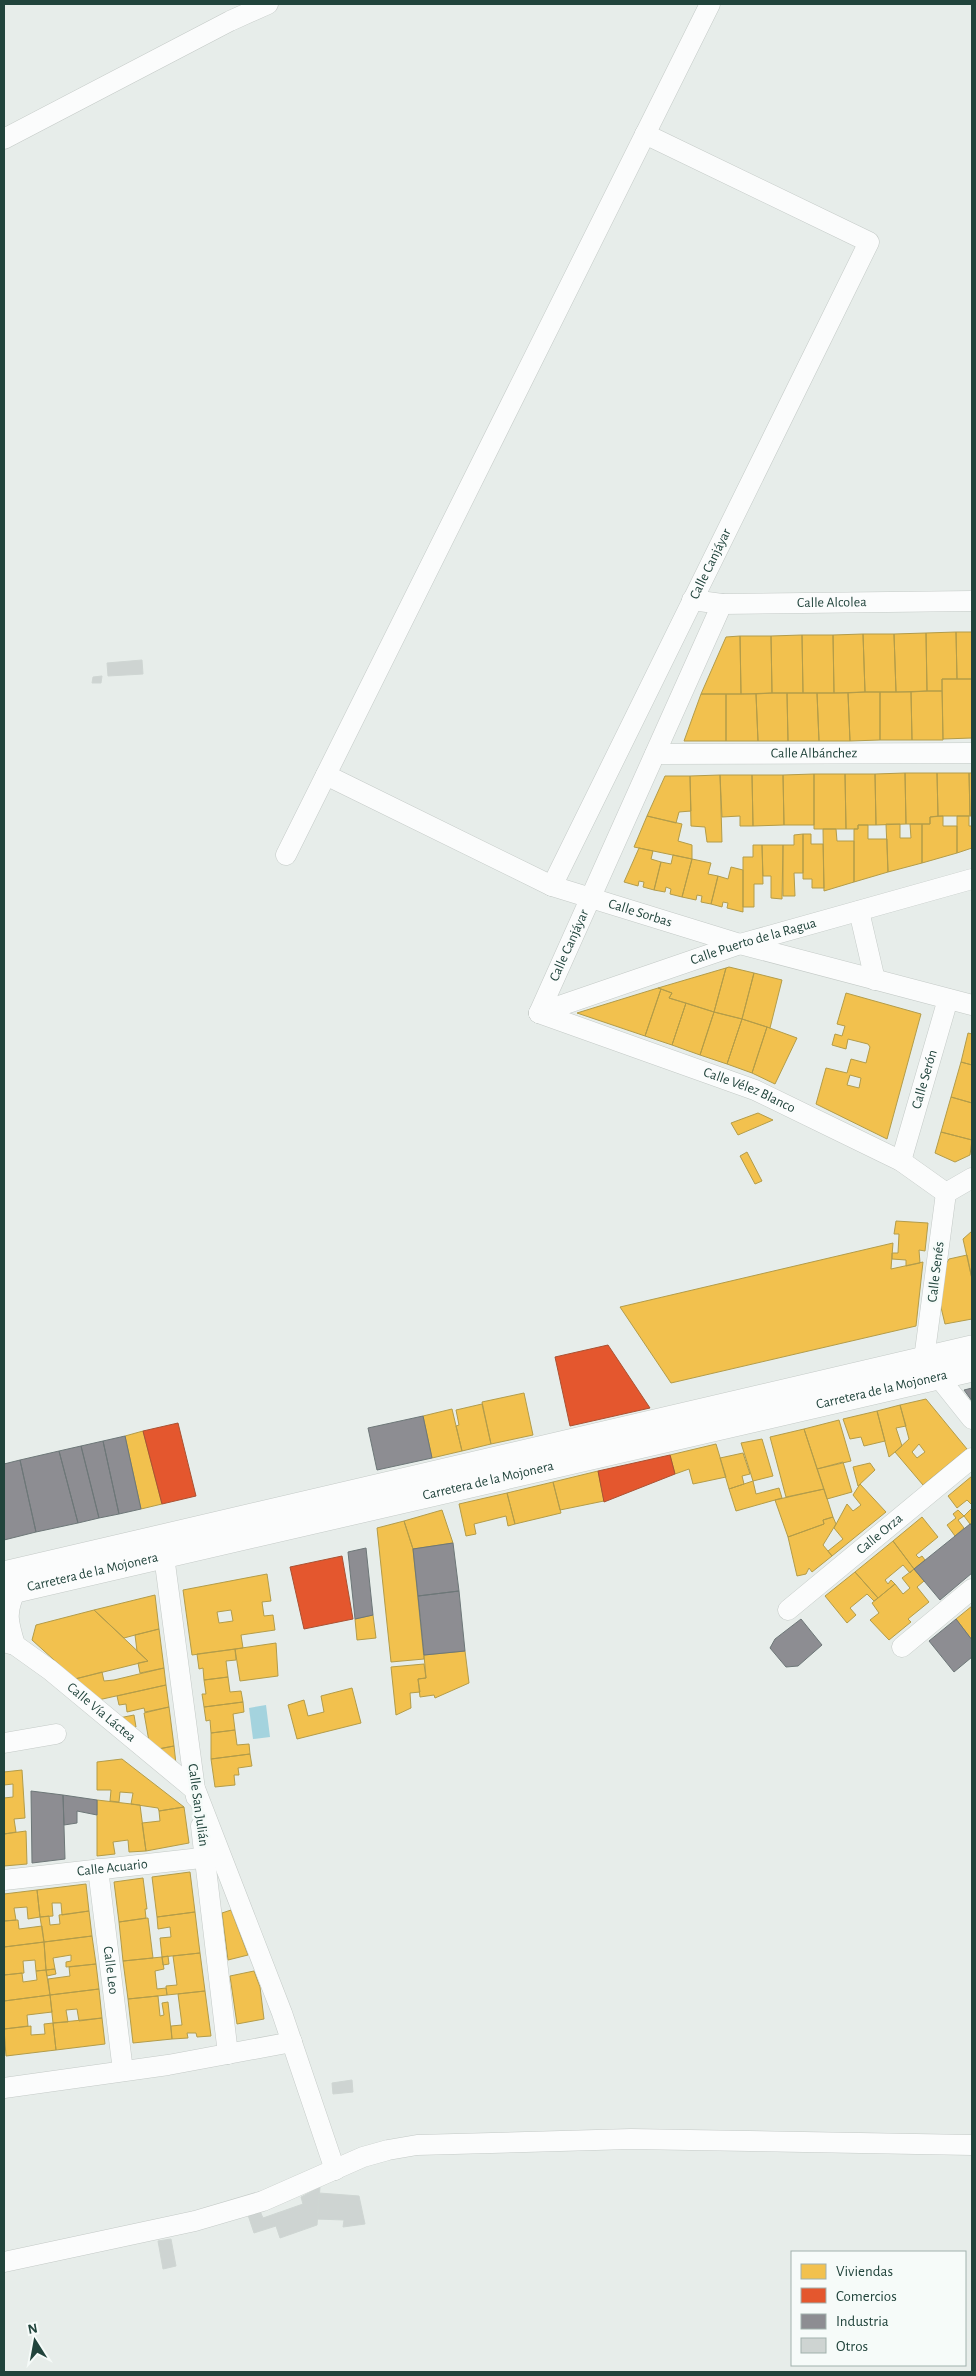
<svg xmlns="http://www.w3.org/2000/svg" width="976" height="2376" viewBox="0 0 976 2376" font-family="'Alegreya Sans',sans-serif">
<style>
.water{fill:#a4d3de}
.homes{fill:#f2c14e;stroke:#b39c49;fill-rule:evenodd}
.shops{fill:#e4572e;stroke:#aa5132}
.industry{fill:#8d8d92;stroke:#6d7778}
.building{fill:#ced4d2;stroke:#cfd6d3}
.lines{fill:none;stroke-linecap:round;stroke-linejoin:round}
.minor-casing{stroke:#c4cac7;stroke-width:21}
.tertiary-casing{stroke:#c4cac7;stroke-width:26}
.minor{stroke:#fbfcfc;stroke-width:20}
.tertiary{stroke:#fbfcfc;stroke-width:25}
.labels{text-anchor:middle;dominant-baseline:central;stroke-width:5;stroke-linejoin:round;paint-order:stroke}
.street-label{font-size:14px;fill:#21443c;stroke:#f6fbf9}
</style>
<rect width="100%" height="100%" fill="#e7edea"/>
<path class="water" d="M266,1705L270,1737L253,1739L249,1708Z"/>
<path class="homes" d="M956,632H972V679H957Z
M956,632L957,679H942V691H927L926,633Z
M926,633L927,691L896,692L894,634Z
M863,634H894L896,692H865Z
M863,634L865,692L834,693L833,635Z
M802,635H833L834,693H803Z
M802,635L803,693H772L771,636Z
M740,636H771L772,693L741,694Z
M740,636L741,694H701L726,637Z
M942,679H972V738L943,739Z
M927,691H942L943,740H912L911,692Z
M865,692H880V740L850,741L848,693Z
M880,692H911L912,740H880Z
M772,693H787L788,741H758L756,694Z
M787,693H817L819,741H788Z
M817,693H848L850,741H819Z
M701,694H726V741H684Z
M726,694H756L758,741H726Z
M905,773H937L938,816L930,817V824H906Z
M905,773L906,824L876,825L875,774Z
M937,773H969L970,816H938Z
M969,773H972V816H970Z
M814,774H845L846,829H814Z
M814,774V825H784L783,775Z
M845,774H875L876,825H858V829H846Z
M720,775H752L753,826H740V816L722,817Z
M720,775L722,842H707L705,827L691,826L690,776Z
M752,775H783L784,825L753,826Z
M665,776H690L691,811L679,812L676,823L647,816Z
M647,816L682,824L678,841L692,845V859L634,847Z
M943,816V826H957V853L922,863V824H930V817Z
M957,816H969V826H972V848L957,853Z
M886,824H900V838H911L910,824H922V863L888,872Z
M858,825H868V839H887L888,872L854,882V829H858Z
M823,829H836L837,841H854V882L824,891Z
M803,834V873H794L795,896H783V845H794V835Z
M803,834H811V844H823L824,888H812V879H803Z
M753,845H762L763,884H754V907H743V857H753Z
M762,845H783L782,899L771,898V876H763Z
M639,848L653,851L651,859L661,862L654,890L643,887L644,882L639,881L638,886L624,882Z
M673,855L692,859L682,897L670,894L671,889L666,887L665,892L654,890L661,862L671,864Z
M692,859L711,863L708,874L718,876L711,904L701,902L702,896L697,895L696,900L682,897Z
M731,867L743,870V912L727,908L728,903L723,902L722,907L711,904L718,876L728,879Z
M729,967L754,973L742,1019L714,1012L726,968Z
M726,968L714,1012L669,998L672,993L658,988Z
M754,973L782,980L770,1028L742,1019Z
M658,988L661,989L645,1036L577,1013Z
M661,989L672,993L669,998L686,1003L672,1045L645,1036Z
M846,993L921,1014L887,1139L816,1104L826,1068L847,1073L851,1059L866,1063L870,1047L868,1044L848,1039L846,1049L832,1045L835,1034L842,1036L845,1026L837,1024ZM850,1075L861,1078L859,1088L847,1085Z
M686,1003L714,1012L700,1055L672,1045Z
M714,1012L742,1019L727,1064L700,1055Z
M742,1019L767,1027L752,1073L727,1064Z
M767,1027L797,1038L775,1084L752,1073Z
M968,1033L972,1034V1065L961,1062Z
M961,1062L972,1065V1103L951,1097Z
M951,1097L972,1103V1140L941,1132Z
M758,1113L773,1120L738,1135L731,1123Z
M941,1132L972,1140L970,1155L955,1162L935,1153Z
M747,1152L762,1181L755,1184L740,1156Z
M896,1221L928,1223L925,1251L919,1250L920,1263L906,1266V1260L892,1259V1253H898L899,1234H894Z
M972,1231V1279L963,1239Z
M893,1243L891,1269L923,1262L916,1326L671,1383L620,1307Z
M967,1255L972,1279V1319L945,1324L939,1299L938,1277L949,1259Z
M524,1393L533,1435L491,1444L482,1402Z
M926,1399L967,1449L923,1485L895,1452L909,1439L900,1405ZM919,1444L925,1452L917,1458L912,1452Z
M482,1404L491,1444L462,1451L456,1426L459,1425L456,1410Z
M900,1405L906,1426L896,1428L902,1446L889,1457L877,1411Z
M452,1409L462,1451L432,1458L423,1416Z
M877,1411L885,1441L864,1446L861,1437L850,1439L843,1419Z
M839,1420L851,1461L817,1469L804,1429Z
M804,1429L824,1489L786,1497L770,1437Z
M143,1431L162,1504L141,1509L125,1436Z
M762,1439L773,1476L753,1481L741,1443Z
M716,1444L726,1477L693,1484L689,1469L675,1474L670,1455Z
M743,1453L750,1474L742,1476L744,1484L729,1489L720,1458Z
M843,1462L852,1492L827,1499L817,1469Z
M870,1463L875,1470L858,1486L853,1467Z
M598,1471L604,1501L560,1510L553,1482Z
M972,1476V1505L967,1500L957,1508L948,1496Z
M753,1481L756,1494L779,1488L782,1498L736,1511L729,1489Z
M553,1482L561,1513L515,1524L507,1493Z
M860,1484L886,1512L832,1556L828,1551L843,1539L834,1528L847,1504L853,1511L861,1505L853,1495Z
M824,1489L833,1517L823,1520L824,1524L788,1537L775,1500Z
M507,1493L515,1524L508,1526L506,1516L474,1524L476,1534L466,1536L459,1504Z
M972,1508V1522L970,1524L964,1516Z
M442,1510L453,1543L413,1549L404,1521Z
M958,1510L964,1516L958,1520L964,1528L955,1536L947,1525L956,1518L953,1514Z
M833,1517L836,1524L823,1545L832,1556L812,1572L809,1568L806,1574L797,1576L788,1537L824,1524L823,1520Z
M922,1517L938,1537L916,1555L919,1558L922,1556L925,1560L914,1569L893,1541Z
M404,1521L413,1549L424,1659L391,1662L377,1528Z
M893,1541L914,1569L910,1573L903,1565L885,1580L888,1584L891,1580L895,1584L878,1598L855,1572Z
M914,1569L924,1581L917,1587L929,1602L908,1619L911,1622L889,1640L870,1620L879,1613L872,1603L895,1584L903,1594L910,1588L902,1578Z
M855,1572L878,1598L874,1601L867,1594L850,1608L856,1615L847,1623L825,1596Z
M267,1574L271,1601L262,1602L264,1616L273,1615L275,1630L241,1635L243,1648L192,1655L183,1590ZM231,1610L233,1621L219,1623L217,1612Z
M155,1595L159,1629L135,1635L124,1638L94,1610Z
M972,1606V1640L956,1619Z
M94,1610L148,1661L75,1679L32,1640L36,1625Z
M373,1615L376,1638L357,1640L355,1619Z
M159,1629L164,1668L140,1673L138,1663L148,1661L137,1651L135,1635Z
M276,1643L278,1676L240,1681L235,1649Z
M235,1649L236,1660L226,1661L228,1677L204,1680L203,1668L199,1669L197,1654Z
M465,1651L469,1683L435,1698L434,1695L420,1697L418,1679L426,1678L424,1655Z
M424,1664L426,1678L418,1679L420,1692L410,1693L411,1708L396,1715L391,1667Z
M164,1668L166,1685L98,1700L75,1679L102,1672L104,1681L114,1680Z
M228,1677L230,1692L241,1691L243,1702L204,1707L202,1694H206L204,1680Z
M166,1685L169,1707L145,1712L144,1708L127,1712L126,1704L119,1705L117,1696Z
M352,1688L361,1723L297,1739L288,1705L304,1700L308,1716L324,1712L321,1696Z
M243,1702L244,1712L233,1714L235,1730L211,1733L210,1720L206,1721L204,1707Z
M169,1707L174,1746L153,1750L150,1747L144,1713Z
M134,1715L136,1727L130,1729L119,1718Z
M235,1730L237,1745L249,1744L250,1754L211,1759V1733Z
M174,1746L176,1764L153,1750Z
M250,1754L252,1766L238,1768L239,1775H234L235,1785L215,1787L211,1759Z
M122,1759L184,1807L159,1811L158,1808L131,1804L133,1793L120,1792L119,1802L110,1801L111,1790H97V1762Z
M22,1770L25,1818L14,1819L16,1832L4,1834V1798L13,1797V1784L4,1785V1772Z
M97,1800L140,1805L146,1851L129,1852L128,1840L113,1842L115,1854L97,1856Z
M184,1807L189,1843L146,1851L142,1823L160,1821L159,1811Z
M26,1831L27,1864L4,1866V1834Z
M190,1872L195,1912L157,1917L152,1877Z
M143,1878L147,1909H145L146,1918L119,1922L114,1882Z
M86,1884L89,1911L62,1915L61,1903H52L53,1916L40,1917L37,1890Z
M37,1890L40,1917L28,1919L27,1907L14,1908L16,1920L4,1921V1894Z
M231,1910L248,1955L228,1960L222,1913Z
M89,1911L92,1936L44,1942L40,1917L49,1916L50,1925L60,1924L59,1915Z
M195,1912L200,1953L162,1957L160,1938L171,1937L170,1927L158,1929L157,1917Z
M148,1918L153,1958L123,1961L119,1922Z
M18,1920L19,1929L42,1926L44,1942L4,1947V1921Z
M92,1936L96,1964L66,1967V1962L71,1961V1955L53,1958L55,1969L46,1970L44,1942Z
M44,1942L46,1970L36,1971L35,1960L23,1961L24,1973L4,1975V1947Z
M200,1953L205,1991L167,1995L166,1986L177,1985L173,1956Z
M168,1956L169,1964L163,1965L162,1957Z
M162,1957L164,1969L155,1971L157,1989L166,1988L167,1995L128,1999L123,1961Z
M96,1964L99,1989L50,1995L48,1979L70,1976L69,1967Z
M55,1969L56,1974L47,1976L46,1970Z
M46,1970L50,1995L4,2001V1975L22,1973L23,1982L37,1980L36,1971Z
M254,1971L260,1987L264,2019L237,2024L230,1976Z
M99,1989L102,2018L79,2021L77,2009L66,2010L68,2022L53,2023L50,1995Z
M205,1991L211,2036L197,2037L196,2033H187L188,2038L172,2039L171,2026L182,2025L178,1994Z
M50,1995L52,2012L27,2015L28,2026L4,2029V2001Z
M158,1996L160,2016L164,2015L162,2003L168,2002L172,2039L133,2043L128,1999Z
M102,2018L105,2044L56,2050L53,2023Z
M53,2023L56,2050L6,2056L4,2029L31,2026V2035L45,2034L44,2024Z"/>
<path class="shops" d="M608,1345L650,1408L570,1426L555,1357Z
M178,1423L196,1496L162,1504L143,1431Z
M670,1455L675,1474L604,1502L598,1471Z
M342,1556L353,1619L304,1629L290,1567Z"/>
<path class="industry" d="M972,1388V1401L964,1390Z
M423,1416L432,1458L377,1470L368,1428Z
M125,1436L141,1509L119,1514L103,1441Z
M103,1441L119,1514L99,1518L81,1446Z
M81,1446L99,1518L78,1523L59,1451Z
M59,1451L78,1523L36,1532L20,1460Z
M20,1460L36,1532L4,1540V1464Z
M970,1524L972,1526V1573L940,1600L914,1569Z
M453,1543L459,1591L418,1596L413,1549Z
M366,1548L373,1615L355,1619L348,1552Z
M459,1591L465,1651L424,1655L418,1596Z
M801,1619L822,1645L798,1666L786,1667L770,1648L775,1639Z
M956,1619L972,1640V1657L954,1672L929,1641Z
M31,1791L63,1795L65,1859L32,1863Z
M63,1795L97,1800V1815L77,1811V1823L64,1825Z"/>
<path class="building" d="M142,660L143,674L108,676L107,663Z
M102,676L101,683H92L93,677Z
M352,2080L353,2092L333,2094L332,2083Z
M320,2187L317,2225L280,2238L276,2226L254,2233L248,2215L260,2211L263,2218L303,2204L301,2197Z
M319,2193L359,2196L365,2224L343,2227L344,2220L317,2219Z
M171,2239L176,2266L163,2269L158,2241Z"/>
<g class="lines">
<g class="minor-casing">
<g id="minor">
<path d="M4,139L230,21L268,4"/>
<path id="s1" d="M692,600L722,604L972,601"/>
<path id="s2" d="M655,754L972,753"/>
<path id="s3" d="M326,775L552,886L740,944L972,1005"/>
<path d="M286,855L710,4"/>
<path id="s4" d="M552,886L869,242L645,134"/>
<path d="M859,911L875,980"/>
<path id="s5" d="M539,1013L740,944L972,879"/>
<path id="s6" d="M539,1013L722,604"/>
<path id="s7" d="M539,1013L755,1090L901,1161L946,1193"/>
<path id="s8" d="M901,1161L948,999"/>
<path d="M946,1193L924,1359L972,1419"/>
<path d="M946,1193L972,1178"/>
<path d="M164,1556L196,1797"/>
<path id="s9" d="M788,1610L972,1458"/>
<path id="s10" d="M4,1642L15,1645L50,1670L196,1791L282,2013L335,2170"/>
<path d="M15,1645C8,1622 5,1612 16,1590"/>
<path d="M902,1647L972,1589"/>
<path d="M4,1743L56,1734"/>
<path d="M201,1826L228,2054"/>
<path id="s11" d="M98,1869L123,2071"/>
<path id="s12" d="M4,1880L219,1856"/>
<path d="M4,2088L168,2065L292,2042"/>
<path d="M4,2262L195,2221L263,2201L363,2157L388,2150L417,2145L631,2139L972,2145"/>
</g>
</g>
<g class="tertiary-casing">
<g id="tertiary">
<path d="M4,1574L972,1348"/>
<path id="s13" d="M4,1596L16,1590L972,1369"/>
</g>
</g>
<use href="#minor" class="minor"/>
<use href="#tertiary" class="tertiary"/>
</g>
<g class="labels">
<g class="street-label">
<text stroke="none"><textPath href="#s4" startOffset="359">Calle Canjáyar</textPath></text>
<text stroke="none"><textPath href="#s1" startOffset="140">Calle Alcolea</textPath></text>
<text stroke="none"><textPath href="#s2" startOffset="159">Calle Albánchez</textPath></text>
<text stroke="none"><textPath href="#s3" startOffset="344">Calle Sorbas</textPath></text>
<text stroke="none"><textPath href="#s5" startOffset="226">Calle Puerto de la Ragua</textPath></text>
<text stroke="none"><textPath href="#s6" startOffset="74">Calle Canjáyar</textPath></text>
<text stroke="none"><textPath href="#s8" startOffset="85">Calle Serón</textPath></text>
<text stroke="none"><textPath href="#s7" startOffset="224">Calle Vélez Blanco</textPath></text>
<text transform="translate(936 1272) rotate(-83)">Calle Senés</text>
<text stroke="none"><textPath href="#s13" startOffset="902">Carretera de la Mojonera</textPath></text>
<text stroke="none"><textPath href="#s13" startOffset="498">Carretera de la Mojonera</textPath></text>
<text stroke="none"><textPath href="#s9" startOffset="119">Calle Orza</textPath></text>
<text stroke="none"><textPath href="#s13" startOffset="92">Carretera de la Mojonera</textPath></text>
<text stroke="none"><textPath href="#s10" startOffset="121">Calle Vía Láctea</textPath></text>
<text transform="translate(198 1805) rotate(82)">Calle San Julián</text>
<text stroke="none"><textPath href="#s12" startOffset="109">Calle Acuario</textPath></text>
<text stroke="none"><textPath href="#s11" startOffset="102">Calle Leo</textPath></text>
</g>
</g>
<rect width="976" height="2376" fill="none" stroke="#21443c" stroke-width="10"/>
<rect x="791" y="2251" width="175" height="115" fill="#f6fbf9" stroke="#a1b2ad"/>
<rect x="801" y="2264" width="25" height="15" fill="#f2c14e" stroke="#a1b2ad"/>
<text x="836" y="2276" font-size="15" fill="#21443c">Viviendas</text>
<rect x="801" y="2288" width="25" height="15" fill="#e4572e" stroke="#a1b2ad"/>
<text x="836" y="2301" font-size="15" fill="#21443c">Comercios</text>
<rect x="801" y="2314" width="25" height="15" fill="#8d8d92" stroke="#a1b2ad"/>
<text x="836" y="2326" font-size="15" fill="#21443c">Industria</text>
<rect x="801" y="2338" width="25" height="15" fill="#ced4d2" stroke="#a1b2ad"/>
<text x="836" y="2351" font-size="15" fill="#21443c">Otros</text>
<g transform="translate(35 2341) rotate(349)" stroke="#f6fbf9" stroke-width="4" paint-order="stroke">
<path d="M0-4L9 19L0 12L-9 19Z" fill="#21443c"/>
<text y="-8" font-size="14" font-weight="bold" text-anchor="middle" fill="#21443c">N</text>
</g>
</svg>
